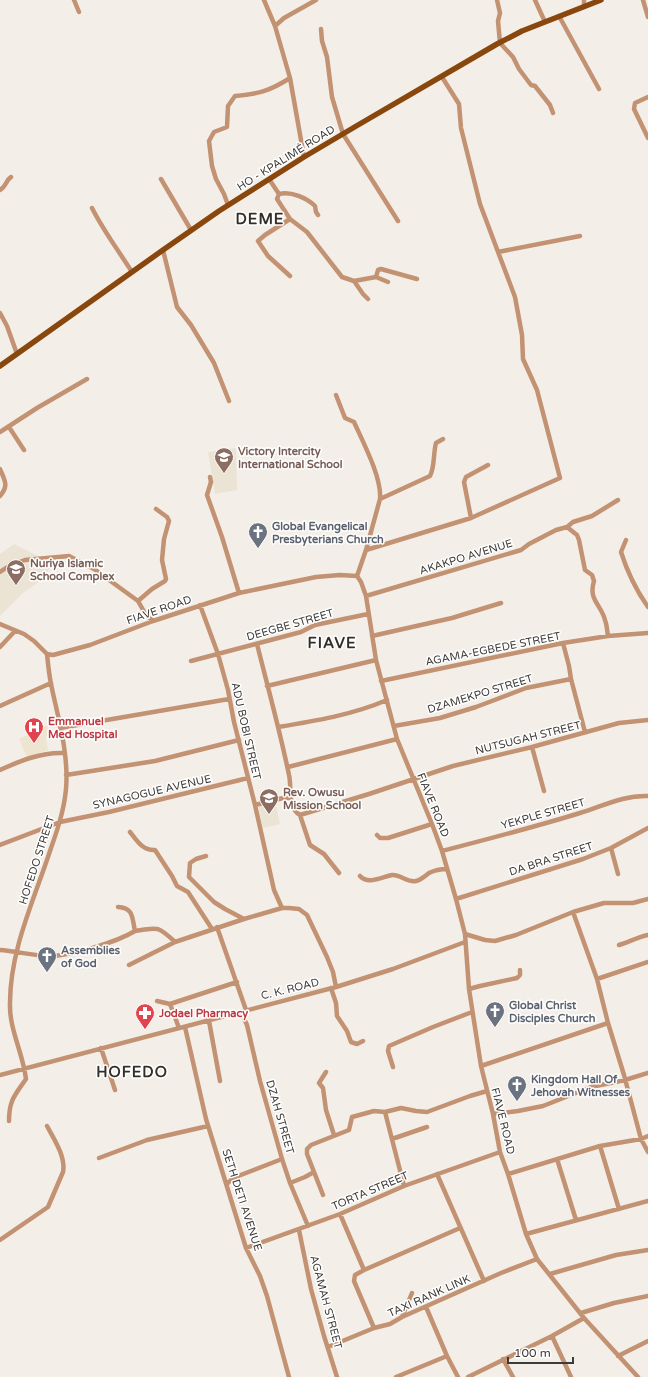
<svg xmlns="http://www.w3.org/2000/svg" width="648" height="1377" viewBox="0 0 648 1377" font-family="'Varela Round',sans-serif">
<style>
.built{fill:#ebe3d4}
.medical{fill:#eee5d0}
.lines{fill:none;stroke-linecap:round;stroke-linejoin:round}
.minor{stroke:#c29272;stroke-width:4.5}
.major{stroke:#89470d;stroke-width:5.5}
.labels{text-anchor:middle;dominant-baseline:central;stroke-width:3;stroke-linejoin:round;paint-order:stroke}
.street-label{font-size:11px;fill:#3d3b38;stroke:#fff}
.education-label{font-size:11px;font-weight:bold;fill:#785e54;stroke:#fff;text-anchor:start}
.worship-label{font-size:11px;font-weight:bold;fill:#5b616d;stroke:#fff;text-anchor:start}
.health-label{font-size:11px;font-weight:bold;fill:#be3a42;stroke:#fff;text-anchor:start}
.district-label{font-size:15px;font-weight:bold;letter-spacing:1px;fill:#322f29;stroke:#fff}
</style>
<rect width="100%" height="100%" fill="#f3efe8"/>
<path class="built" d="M236,448L237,490L215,494L208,452Z
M14,544L50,562L51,567L43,579L23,593L0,616V554Z
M275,801L280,824L263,828L258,805Z"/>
<path class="medical" d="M47,725L50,735L46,737V739L48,750L27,757L19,739Z"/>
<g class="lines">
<path class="minor" d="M74,0L79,12
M264,0L275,26L290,78L304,157
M497,0L500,13L498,21L500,43L513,57L519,69L531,85L535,86L550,105L553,113
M535,0L545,22
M584,0V7
M643,0L648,17
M559,16L599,89
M275,26L284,18L316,0
M321,29L322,41L327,57L332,97L343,134L398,221
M648,97L635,103L634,109L648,138
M161,179L191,230
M269,179L279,194L277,199L290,219L307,232L342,277L354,281L363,294L368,299
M0,190C6,187 6,180 11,177
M279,194C291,191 307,198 315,206L316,212L318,215
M228,205L224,194L216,179L212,166L209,141L214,132L227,127L228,106L235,96C258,94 270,91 290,78
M92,208C103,230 118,250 132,272
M290,219L265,235L258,241L268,256L290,276
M163,250L177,307L191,325L214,363L229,401
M498,252L580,236
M376,277L378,270L381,269L417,279
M354,281L376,277L388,282
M0,313L7,326L17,354
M336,395L345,418L354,422C363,442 382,478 380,499L366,550L357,576
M9,427L24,450
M0,432L37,408L87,379
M0,469C5,481 9,486 0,496
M210,477L211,482L207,495L222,537L239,593
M380,499L430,476C435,466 433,454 436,443L443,439
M471,518L464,482L466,477L488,465
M567,527L577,535L579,540L585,570L592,575L594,581C588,600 601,604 605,620C607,625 607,631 608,636
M626,540L621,552C627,571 636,590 648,607
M366,550L471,518L560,478L537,390L523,359L522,335L515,297L480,204L461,128L459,104L442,77
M0,572L9,566L25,560L69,556L94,569L138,601L146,615L153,621
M366,596L521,550L529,544L556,530L567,527L573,522L592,516L618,500
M138,601L152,589L165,581L166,579L162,560L164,539L169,521L167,517L156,509
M200,605L218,654L228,690L234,722L255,805L274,890L282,908
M0,624L24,634L34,641L47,654L53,655L90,645L153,621L239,593L316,577L340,575L357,576L361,582L366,596L376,660L397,739L432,824L442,851L456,899L465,934L469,989L481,1066L493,1114L500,1152L508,1174L526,1234L537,1259L584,1318L638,1377
M372,636L452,618L501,603
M563,643L569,666L571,679L585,732
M257,644C268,688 280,731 289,775C292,787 287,808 300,815L369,794L453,766L532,747L619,723L648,720
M0,647L15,631
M191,661L301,632L315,625L368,614
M381,681L563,643L608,636L648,633
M267,686L376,660
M0,706L51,683
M394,726L440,718L476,707L526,688L571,679
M278,727C315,721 352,715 387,700
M60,728L229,699
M532,747L544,791
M288,767L397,739
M0,770C20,761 41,752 64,753
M66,775L155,761L239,740
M255,805L283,798H291
M300,815L310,845L324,854L339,873
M130,832C137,841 143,851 155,850L172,876L177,886L188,892L212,929
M377,835L380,838H388L432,824
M0,845L60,822L109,812L248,778
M611,848L618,874
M442,851C488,839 535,827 580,813C603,806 624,795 648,796
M206,856L196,859L190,863L189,877L214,902L225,909L244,919
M360,876C368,885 382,877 392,875C400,874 407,883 416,881C421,880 425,876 429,873C435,870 441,869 447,869
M456,899L583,859L611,848L648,828
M118,907C134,908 132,918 135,931C158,927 158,926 175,942
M573,912L597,979L608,1023L624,1075L641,1139L648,1152
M217,927L246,1010
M465,934L485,940L495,941L516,935L573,912L604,903H633L648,899
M619,945C629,942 638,937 648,935
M0,950C16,951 33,956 49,956C71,956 117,942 135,931
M129,965L175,942L244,919L282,908H289L299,909L307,915L327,957L333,972L336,987
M597,979L648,962
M331,988L336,1003L337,1016L347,1031L351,1042L357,1044L363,1041
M469,989L480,986L517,978L520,975V970
M157,1001L170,1004L179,1028
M170,1004L237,982
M241,1012L247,1025L260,1081L282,1159L290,1183L308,1226
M209,1021L220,1081
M185,1027L206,1119L246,1248L260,1276L267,1296L289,1377
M101,1048L115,1090
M481,1066L608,1023
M393,1067L388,1051L389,1046L433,1027L472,1012
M326,1072L319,1083L323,1088L326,1110L334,1135
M0,1075L336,987L393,969L465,942
M385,1112L404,1186
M493,1114L518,1111L543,1106L591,1087L625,1080L648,1073
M9,1121C9,1100 15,1095 26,1079C23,1053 9,1029 10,1003C10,950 34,900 50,851C57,831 64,811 66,789C69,754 58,718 51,684C49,674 48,664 47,654
M392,1139L427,1127
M600,1146L619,1209
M99,1158L147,1140L208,1126
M557,1159L576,1220
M437,1174L484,1281
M508,1174L600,1146L641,1139L648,1136
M290,1183L305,1177L314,1172
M227,1184L233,1178L282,1159
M323,1195L307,1154V1149L311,1145L349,1130L352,1117L374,1111L385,1112L401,1108L416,1111L427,1112L470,1096L487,1091
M340,1214L364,1270
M299,1230L311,1289L324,1336L337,1377
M526,1234L648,1201
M0,1240L48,1207L63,1172C66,1157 54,1139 47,1126
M246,1248L340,1214L404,1186L500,1152
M550,1274L616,1255L648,1250
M426,1307L447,1356L458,1377
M581,1313L614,1303L648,1296
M402,1317L412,1293
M374,1328L354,1281L355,1275L364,1270L460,1228
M552,1336L571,1377
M328,1347L374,1328L390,1324L402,1317L501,1273L537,1259
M618,1356L648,1341
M503,1359L513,1377
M396,1377L447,1356
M468,1377L552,1336L584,1318"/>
<path class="major" d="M0,366L163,250L219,211L304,157L358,125L497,44L522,31L601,0"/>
</g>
<defs>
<g id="school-pin" transform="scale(1)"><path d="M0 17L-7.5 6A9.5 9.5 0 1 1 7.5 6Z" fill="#8d6e63" stroke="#fff"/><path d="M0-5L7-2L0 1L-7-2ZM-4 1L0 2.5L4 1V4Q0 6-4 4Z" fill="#fff"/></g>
<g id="church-pin" transform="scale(1)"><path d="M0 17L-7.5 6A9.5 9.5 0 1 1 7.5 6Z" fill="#6b7280" stroke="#fff"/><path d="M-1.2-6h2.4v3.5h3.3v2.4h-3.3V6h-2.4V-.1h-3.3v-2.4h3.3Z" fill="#fff"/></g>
<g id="hospital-pin" transform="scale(1)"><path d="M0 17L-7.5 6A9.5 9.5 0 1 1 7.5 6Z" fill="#e0444e" stroke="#fff"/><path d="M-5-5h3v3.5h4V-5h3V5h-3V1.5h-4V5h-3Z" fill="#fff"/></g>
<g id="pharmacy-pin" transform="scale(1)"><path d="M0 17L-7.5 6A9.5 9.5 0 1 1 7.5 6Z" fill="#e0444e" stroke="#fff"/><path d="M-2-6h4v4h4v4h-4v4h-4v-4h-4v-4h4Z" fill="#fff"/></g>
</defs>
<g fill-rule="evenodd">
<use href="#school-pin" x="224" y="457"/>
<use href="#church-pin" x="258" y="532"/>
<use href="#school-pin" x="16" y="569"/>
<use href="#hospital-pin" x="34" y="727"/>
<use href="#school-pin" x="269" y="798"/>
<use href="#church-pin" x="47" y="956"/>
<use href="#church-pin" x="495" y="1011"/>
<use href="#pharmacy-pin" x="145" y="1013"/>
<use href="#church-pin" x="517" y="1085"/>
</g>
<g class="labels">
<g class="street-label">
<text transform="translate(286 158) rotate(-32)">HO - KPALIMÉ ROAD</text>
<text transform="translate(466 557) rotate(-17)">AKAKPO AVENUE</text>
<text transform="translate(159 610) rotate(-19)">FIAVE ROAD</text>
<text transform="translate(290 625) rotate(-16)">DEEGBE STREET</text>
<text transform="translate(493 649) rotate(-11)">AGAMA-EGBEDE STREET</text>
<text transform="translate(480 694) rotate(-17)">DZAMEKPO STREET</text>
<text transform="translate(246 731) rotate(77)">ADU BOBI STREET</text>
<text transform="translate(528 738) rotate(-14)">NUTSUGAH STREET</text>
<text transform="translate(152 792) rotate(-13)">SYNAGOGUE AVENUE</text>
<text transform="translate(433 805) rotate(68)">FIAVE ROAD</text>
<text transform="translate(543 814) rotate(-16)">YEKPLE STREET</text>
<text transform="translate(551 859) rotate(-18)">DA BRA STREET</text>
<text transform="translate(37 860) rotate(-72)">HOFEDO STREET</text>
<text transform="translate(290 989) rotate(-14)">C. K. ROAD</text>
<text transform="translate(280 1117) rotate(74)">DZAH STREET</text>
<text transform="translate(503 1121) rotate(76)">FIAVE ROAD</text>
<text transform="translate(370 1191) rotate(-23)">TORTA STREET</text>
<text transform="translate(242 1200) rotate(72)">SETH DETI AVENUE</text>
<text transform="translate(429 1296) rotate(-24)">TAXI RANK LINK</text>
<text transform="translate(326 1302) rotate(75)">AGAMAH STREET</text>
</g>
<g class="education-label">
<text x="238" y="451">Victory Intercity<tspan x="238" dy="13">International School</tspan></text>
<text x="30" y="563">Nuriya Islamic<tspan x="30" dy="13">School Complex</tspan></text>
<text x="283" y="792">Rev. Owusu<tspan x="283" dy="13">Mission School</tspan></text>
</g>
<g class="worship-label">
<text x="272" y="526">Global Evangelical<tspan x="272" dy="13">Presbyterians Church</tspan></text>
<text x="61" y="950">Assemblies<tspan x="61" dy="13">of God</tspan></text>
<text x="509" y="1005">Global Christ<tspan x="509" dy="13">Disciples Church</tspan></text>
<text x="531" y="1079">Kingdom Hall Of<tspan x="531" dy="13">Jehovah Witnesses</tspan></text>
</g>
<g class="health-label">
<text x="48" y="721">Emmanuel<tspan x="48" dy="13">Med Hospital</tspan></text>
<text x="159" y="1013">Jodael Pharmacy</text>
</g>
<g class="district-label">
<text x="260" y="219">DEME</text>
<text x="332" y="643">FIAVE</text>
<text x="132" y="1072">HOFEDO</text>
</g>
</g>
<path d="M508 1357v6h65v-6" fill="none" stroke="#3d3b38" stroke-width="2"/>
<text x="514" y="1357" font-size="12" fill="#3d3b38" stroke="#ffffff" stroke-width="3" paint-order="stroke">100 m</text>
</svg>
